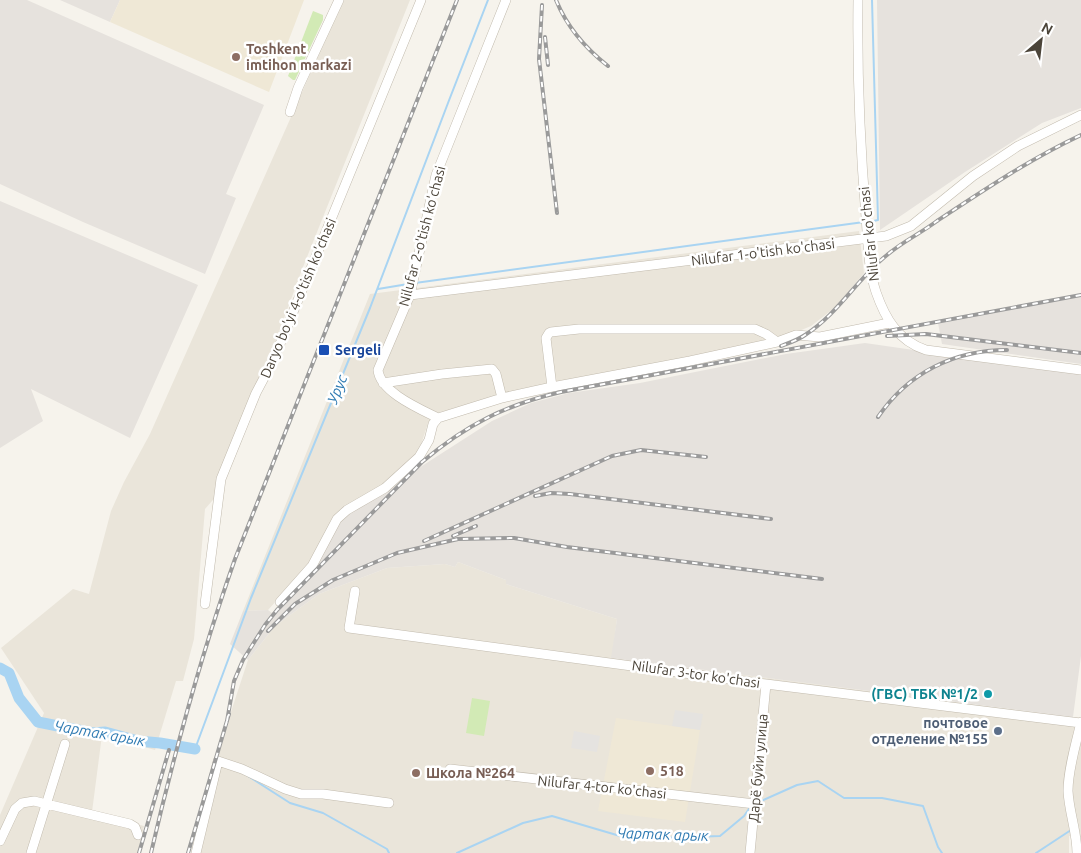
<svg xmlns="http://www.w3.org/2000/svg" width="1081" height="853" viewBox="0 0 1081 853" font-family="Ubuntu,sans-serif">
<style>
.residential{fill:#eae5da}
.industrial{fill:#e6e2dd}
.education{fill:#efe8d6}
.green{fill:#d2eab5}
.parking{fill:#e5e3e0}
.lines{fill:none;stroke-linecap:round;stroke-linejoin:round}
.stream{stroke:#a9d4f2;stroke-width:2}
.river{stroke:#a9d4f2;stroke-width:11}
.minor-casing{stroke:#c2bbae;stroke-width:10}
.minor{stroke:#fff;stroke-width:9}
.rail-casing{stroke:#9a9a9a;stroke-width:4}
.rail{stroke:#fff;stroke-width:2;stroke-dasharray:5.5;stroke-linecap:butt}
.education-dot{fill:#8d6e63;stroke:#fff;stroke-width:2}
.transit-dot{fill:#1a4fb4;stroke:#fff;stroke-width:2}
.culture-dot{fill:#0f9aa8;stroke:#fff;stroke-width:2}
.service-dot{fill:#5c6f8a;stroke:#fff;stroke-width:2}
.labels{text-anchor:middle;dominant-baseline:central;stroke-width:5;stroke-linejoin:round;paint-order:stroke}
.education-label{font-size:14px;font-weight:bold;fill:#785e54;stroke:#fff;text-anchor:start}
.street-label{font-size:14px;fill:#4b4439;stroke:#fff}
.transit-label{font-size:14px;font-weight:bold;fill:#164399;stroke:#fff;text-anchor:start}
.culture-label{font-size:14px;font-weight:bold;fill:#0d838f;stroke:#fff;text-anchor:end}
.service-label{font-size:14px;font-weight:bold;fill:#4e5e75;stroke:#fff;text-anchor:end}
.water-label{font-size:15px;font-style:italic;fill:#2e7ab2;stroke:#fff}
</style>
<rect width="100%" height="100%" fill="#f6f3ec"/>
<path class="residential" d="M343,0H410L303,267L219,493L205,509L194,639L183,681H176L155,750L102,735L92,812L144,826L138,853H0V815L44,713L1,648L73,589L89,594L111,511L124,482L150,434Z
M859,231L864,273L837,306L811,326L780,339L556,384L436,413L428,423L419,451L307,567L268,610L243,611L370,294Z
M458,562L506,580V584L617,619L612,658L1081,718V837L1069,836V853H192L227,724L248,660L275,626L319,594L387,568L445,564L455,567Z"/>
<path class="industrial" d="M0,0H27L264,105L226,194L236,198L205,274L83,222L0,184Z
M60,0H120L110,22Z
M877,0H1081V108L1042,123L965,172L880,230Z
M0,201L198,285L130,438L31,389L43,421L0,448Z
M1081,295V364L942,344L938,323Z
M865,343L1081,374V656L1073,717L611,658L617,619L506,584V580L458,562L455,567L445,564L387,568L319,594L275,626L248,660L230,644L243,611L268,610L272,613L315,567L341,518L492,421L531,403L569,393L640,383L786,354Z"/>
<path class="education" d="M120,0H304L269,92L110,22Z
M616,718L700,730L685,822L598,811Z"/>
<path class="green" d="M313,11L323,15V20L295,80H293L288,76Z
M472,698L490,701L484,736L466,733Z"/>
<path class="parking" d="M675,710L703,714L700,730L672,726Z
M574,731L600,736L597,752L571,748Z"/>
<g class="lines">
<path class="stream" d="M869,222L878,220L872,0
M415,283L864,222
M378,289L408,284
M198,750L195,749L251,598L370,308L448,103L488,0
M248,776L290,803L323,813L387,849L389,853
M759,802L797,785L818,781L844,798H882L923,806L938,847L942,853
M457,853L523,823L552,816L620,836L661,838L720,836L744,816L751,806
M1036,853L1071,830"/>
<path class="river" d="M0,668L9,673L19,698L38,722L93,733L105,732L138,741L160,743L195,749"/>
<g class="minor-casing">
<path id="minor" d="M858,0C857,72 860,145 866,217C868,241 868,268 876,292C885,318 898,341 926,350L1081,370
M290,112L298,88L339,0
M410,295L886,236L911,226L973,176L1018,146L1081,115
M383,383L442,374L492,369L496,374L502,398
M552,387L546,338L549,333L551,332L579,329H755L766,334L777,342
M438,418C420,409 380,392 378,370L410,295L436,175L506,0
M355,591L349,628L766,684L1081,723
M280,602L312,566L337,519L347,510L385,488L419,457L429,440L433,424L438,418L502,398L552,387L690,361L777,342L796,335L820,337L889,323
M205,604L221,479L256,393L273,361L421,0
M450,769L755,804
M0,841L15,809L22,803L34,801L130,824L135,827L138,835
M31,853L65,744
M196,853L218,761L242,769L285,789L301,794H323L389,803
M750,853L766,684
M1077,853C1077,832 1069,812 1068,791C1068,769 1076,744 1081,722"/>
</g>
<use href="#minor" class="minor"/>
<g class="rail-casing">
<path id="rail" d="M556,0C567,27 585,48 608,66
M542,5L539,59L557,213
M545,37L548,65
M887,336L926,334L1081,353
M781,346C789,343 798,340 805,335C838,314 857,279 887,255C902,242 921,233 937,221C984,190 1030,159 1081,135
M878,417C908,373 954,350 1007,350
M535,496L551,493L570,494L771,519
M453,536L476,526
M424,541L612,456L641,450L706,457
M268,631L295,604L333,580L397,553L458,539L514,538L567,547L822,579
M227,721L234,681L243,660L265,625L277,610L422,462C466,425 505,405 561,392L1081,295
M139,853L169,750
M151,853C174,754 201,655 235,559L457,0
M188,853L229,714"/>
</g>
<use href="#rail" class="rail"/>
</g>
<g class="education-dot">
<circle cx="236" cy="57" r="5"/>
<circle cx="650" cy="771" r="5"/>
<circle cx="416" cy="773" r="5"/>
</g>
<rect class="transit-dot" x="318" y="344" width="12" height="12" rx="2.5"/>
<circle class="culture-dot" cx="988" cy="694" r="5"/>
<circle class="service-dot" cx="998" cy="731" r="5"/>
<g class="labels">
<g class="education-label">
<text x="246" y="49">Toshkent<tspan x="246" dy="16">imtihon markazi</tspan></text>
<text x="660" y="771">518</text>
<text x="426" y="773">Школа №264</text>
</g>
<g class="street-label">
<text transform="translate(869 234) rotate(-96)">Nilufar ko'chasi</text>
<text transform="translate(422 236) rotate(-75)">Nilufar 2-o'tish ko'chasi</text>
<text transform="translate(763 252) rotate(-7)">Nilufar 1-o'tish ko'chasi</text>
<text transform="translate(298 298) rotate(-67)">Daryo bo'yi 4-o'tish ko'chasi</text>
<text transform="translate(696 674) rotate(8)">Nilufar 3-tor ko'chasi</text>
<text transform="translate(758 768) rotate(-85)">Дарё буйи улица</text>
<text transform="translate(602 787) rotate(6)">Nilufar 4-tor ko'chasi</text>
</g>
<g class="transit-label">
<text x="335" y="350">Sergeli</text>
</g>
<g class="culture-label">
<text x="978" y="694">(ГВС) ТБК №1/2</text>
</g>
<g class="service-label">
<text x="988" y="723">почтовое<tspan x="988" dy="16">отделение №155</tspan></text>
</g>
<g class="water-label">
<text transform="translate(337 389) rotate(-68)">Урус</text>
<text transform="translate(100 733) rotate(10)">Чартак арык</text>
<text transform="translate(663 834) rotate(2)">Чартак арык</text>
</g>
</g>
<g transform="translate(1041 40) rotate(28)" stroke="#ffffff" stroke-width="4" paint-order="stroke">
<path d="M0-4L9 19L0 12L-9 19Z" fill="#4b4439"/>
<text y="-8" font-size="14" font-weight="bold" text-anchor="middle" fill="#4b4439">N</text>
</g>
</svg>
